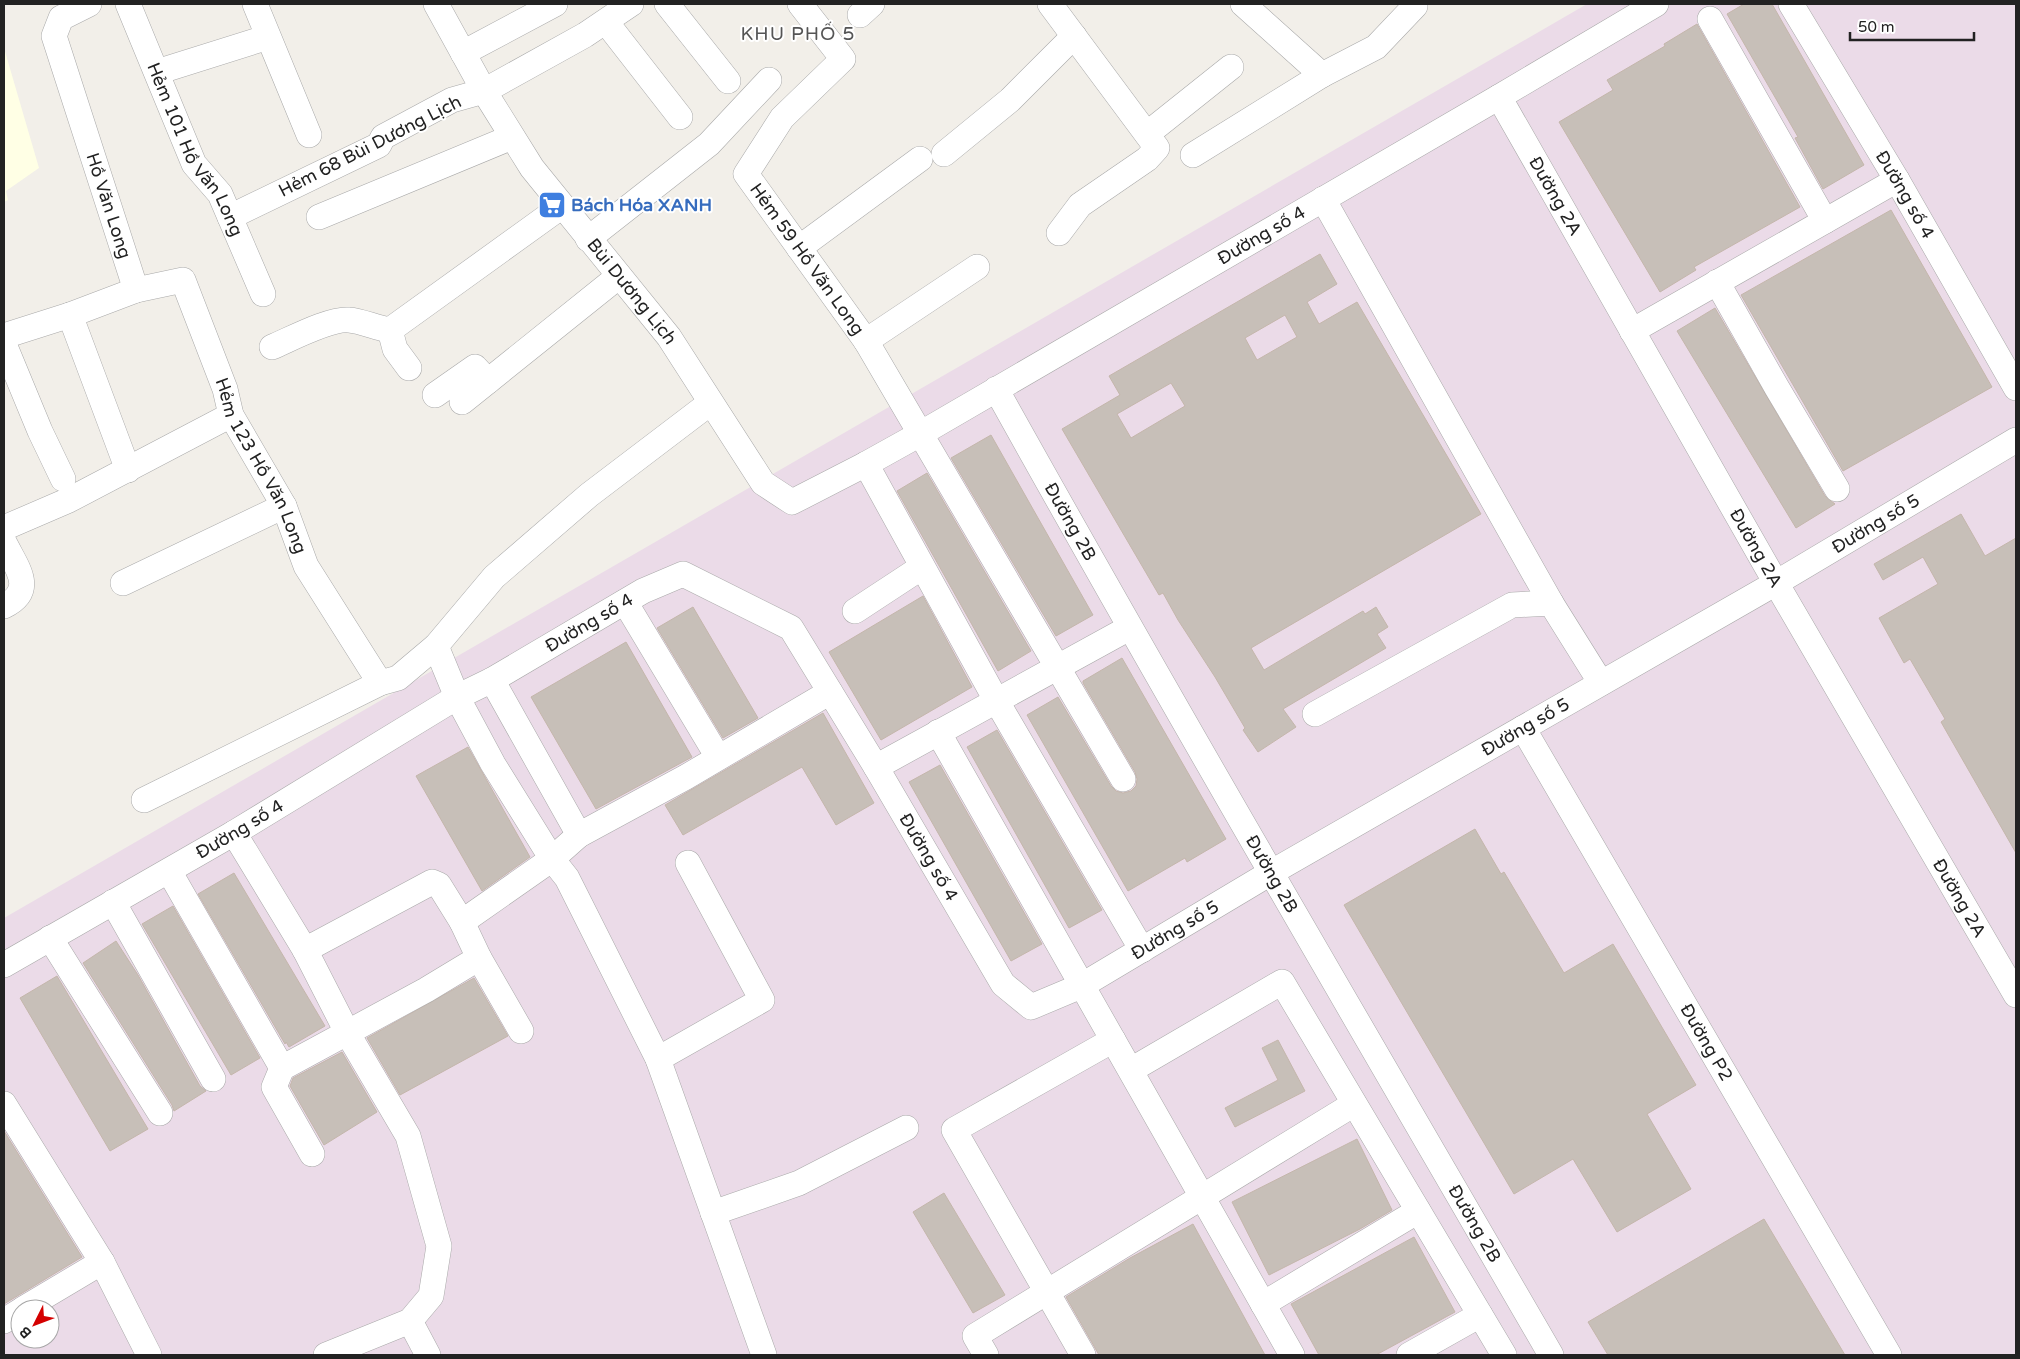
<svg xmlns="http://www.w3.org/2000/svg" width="2020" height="1359" viewBox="0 0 2020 1359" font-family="'Varela Round',sans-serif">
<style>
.industrial{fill:#ebdbe8;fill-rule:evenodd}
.education{fill:#ffffe5}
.building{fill:#c7bfb8;stroke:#c4b6ab;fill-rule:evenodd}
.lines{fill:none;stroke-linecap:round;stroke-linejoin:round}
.minor-casing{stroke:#a9a9a9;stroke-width:26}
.minor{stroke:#fff;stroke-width:25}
.labels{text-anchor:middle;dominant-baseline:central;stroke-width:4;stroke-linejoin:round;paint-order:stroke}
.street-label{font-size:18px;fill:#222;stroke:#fff}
.shop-label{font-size:18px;font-weight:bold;fill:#366cbe;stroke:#fff;text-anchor:start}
.neighbourhood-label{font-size:19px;letter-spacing:1px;fill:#555;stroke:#fff}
</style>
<rect width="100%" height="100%" fill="#f2efe9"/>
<path class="industrial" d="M1587,4L2016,5V1355H4V918ZM20,1309H50V1339H20Z"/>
<path class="education" d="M4,48L39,168L6,191L8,200L4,202Z"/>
<path class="building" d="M1744,4H1772L1864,165L1823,189L1795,138L1798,137L1727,14Z
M1697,24L1800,207L1694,267L1696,270L1660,292L1559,122L1613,90L1607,80L1665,46L1664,44Z
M1891,210L1992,387L1843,471L1741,295Z
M1320,254L1337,284L1307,302L1319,324L1357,302L1481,514L1251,648L1264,670L1363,611L1365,614L1376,607L1388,627L1377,634L1386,648L1283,709L1296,727L1258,752L1243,730L1245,728L1215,677L1178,620L1163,593L1159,595L1062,429L1120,395L1109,376ZM1285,315L1297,337L1257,360L1245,338ZM1171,383L1185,406L1131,438L1117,414Z
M1715,308L1825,496L1835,504L1796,528L1677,331Z
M991,435L1093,615L1056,636L951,458Z
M927,473L1031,651L998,671L897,491Z
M1961,514L1985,556L2016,538V853L1941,722L1945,719L1910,659L1904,663L1879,618L1938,584L1923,557L1883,580L1874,564Z
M923,596L972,687L881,740L829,652Z
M693,607L758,718L723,738L657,628Z
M626,642L692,757L596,809L531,697Z
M1122,658L1226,839L1187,862L1185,858L1128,891L1027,715L1058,697L1111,786L1116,791L1123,793L1131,791L1136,786L1137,779L1135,772L1083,683V681Z
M823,713L874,803L836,825L802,767L683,835L665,805Z
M997,730L1102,910L1069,928L967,747Z
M468,747L530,857L482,891L416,776Z
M940,765L1042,944L1011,961L909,782Z
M1475,829L1501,874L1504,872L1564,973L1613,944L1696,1085L1647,1114L1691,1189L1617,1232L1573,1159L1514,1194L1344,905Z
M234,873L325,1026L289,1047L286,1042L285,1044L198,894Z
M173,906L260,1058L231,1075L142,924Z
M116,941L138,975L200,1086L206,1091L174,1111L172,1105L83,963Z
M57,976L148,1129L110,1151L20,998Z
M474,978L508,1036L400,1095L367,1038Z
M1278,1040L1305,1091L1235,1127L1225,1108L1278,1080L1262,1048Z
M342,1052L377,1112L324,1145L290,1086L293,1078Z
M4,1131L82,1257L4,1304Z
M1357,1139L1392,1210L1360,1229L1269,1275L1232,1202Z
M944,1193L1005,1295L973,1313L913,1212Z
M1764,1219L1845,1355H1608L1588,1322Z
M1193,1224L1265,1355H1099L1066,1297L1130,1258Z
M1414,1237L1455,1312L1376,1355H1319L1291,1304Z"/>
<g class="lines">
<g class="minor-casing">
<g id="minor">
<path id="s1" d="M89,4L61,18L54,36L136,290"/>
<path id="s2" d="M128,4L194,164L220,194L263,294"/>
<path d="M255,4L309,135"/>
<path id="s3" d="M436,4L484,91L532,168L669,337L763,483L792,502L866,464L920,434L1499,97L1656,4"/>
<path d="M667,4L728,81"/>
<path id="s4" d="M800,4L843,59L782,118L746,174L866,341L1123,779"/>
<path d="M1050,4L1157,148L1147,159L1080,205L1059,233"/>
<path d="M1243,4L1322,75"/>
<path id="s5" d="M1791,4L1897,180L2016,388"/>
<path d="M860,15L872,4"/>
<path d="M1710,19L1825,221"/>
<path d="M606,22L680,117"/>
<path d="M463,53L555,4"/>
<path d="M157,72L268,37"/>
<path id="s6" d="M1499,97L1776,583L2016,995"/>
<path d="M1147,134L1231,67"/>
<path d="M944,154L1010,100L1074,36"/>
<path d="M1193,155L1322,75L1376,47L1415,6"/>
<path d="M1323,199L1551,603"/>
<path d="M230,217L379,145L383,137L452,100L484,91L585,35L631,4"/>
<path d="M319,217L512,137"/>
<path d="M588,239L709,144L769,80"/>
<path d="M799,248L920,159"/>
<path d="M1717,282L1777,388L1837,489"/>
<path d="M70,315L128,470"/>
<path d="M390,330L395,349L409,368"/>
<path d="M1632,331L1897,180"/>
<path id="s7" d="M4,336L70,315L136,290L183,280L225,389L231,415L284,506L306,566L380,683"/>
<path d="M866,341L977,267"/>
<path d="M4,344L40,431L63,479"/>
<path d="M272,347C291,339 330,318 349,320C362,321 376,328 390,330L562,206"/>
<path id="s8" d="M996,389C1177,714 1365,1034 1551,1355"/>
<path d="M435,395L475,367L488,381"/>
<path d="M462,402L619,276"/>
<path d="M866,464L996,700L1142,950"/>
<path d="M4,528L69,500L231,415"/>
<path d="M4,542C16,567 37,590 4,606"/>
<path d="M123,583L284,506"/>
<path d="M625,602L718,757"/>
<path d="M855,611L922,567"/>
<path d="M436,646L457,697L493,764L552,859L567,878L658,1059L764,1355"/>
<path d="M492,680L579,835"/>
<path d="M1315,714L1512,605L1551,603L1601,683"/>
<path id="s9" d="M1523,728L1889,1355"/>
<path d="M938,732L1292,1355"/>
<path d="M876,767L1129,628"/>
<path d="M144,800L380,683L398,678L436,646L494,577L589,495L710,403"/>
<path d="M234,833L305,950L348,1034L408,1136L439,1246L431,1296L410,1321L326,1355"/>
<path d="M169,871L282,1068L274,1087L312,1154"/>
<path d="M113,902L213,1079"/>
<path d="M50,938L160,1113"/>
<path d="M305,950L432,882L439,885L462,922"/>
<path d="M479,958L521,1031"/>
<path id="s10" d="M4,965L234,833L457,697L492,680L643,591L683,574L791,628L876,767L1003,984L1031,1007L1081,986L1272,872L1776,583L2016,440"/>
<path d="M658,1059L762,1000L688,863"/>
<path d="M282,1068L426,990L479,958L462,922L552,859L579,835L686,777L830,692"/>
<path d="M1131,1070L1282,982L1504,1355"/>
<path d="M4,1104L102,1262L149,1355"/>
<path d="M713,1213L799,1183L906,1128"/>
<path d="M1263,1304L1418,1211"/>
<path d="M23,1309L102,1262"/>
<path d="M4,1321L20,1311"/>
<path d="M410,1321L428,1355"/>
<path d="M986,1355L975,1336L1354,1104"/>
<path d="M1083,1355L954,1130L1113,1040"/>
<path d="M1409,1355L1480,1315"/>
</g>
</g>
<use href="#minor" class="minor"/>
</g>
<defs>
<g id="supermarket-square" transform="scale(1.4375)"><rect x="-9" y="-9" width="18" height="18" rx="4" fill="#3f7fe0" stroke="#fff"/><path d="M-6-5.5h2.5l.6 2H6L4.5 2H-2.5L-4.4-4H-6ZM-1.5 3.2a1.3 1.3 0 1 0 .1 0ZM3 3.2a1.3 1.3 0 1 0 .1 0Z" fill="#fff"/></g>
</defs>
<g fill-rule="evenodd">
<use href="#supermarket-square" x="552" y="205"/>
</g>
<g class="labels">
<g class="street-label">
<text transform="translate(370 146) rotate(-27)">Hẻm 68 Bùi Dương Lịch</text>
<text stroke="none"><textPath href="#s2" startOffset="161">Hẻm 101 Hồ Văn Long</textPath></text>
<text stroke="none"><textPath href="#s6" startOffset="114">Đường 2A</textPath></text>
<text stroke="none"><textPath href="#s5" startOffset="222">Đường số 4</textPath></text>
<text stroke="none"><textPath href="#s1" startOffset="229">Hồ Văn Long</textPath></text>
<text stroke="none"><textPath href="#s3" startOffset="1156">Đường số 4</textPath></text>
<text stroke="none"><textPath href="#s4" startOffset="326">Hẻm 59 Hồ Văn Long</textPath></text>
<text stroke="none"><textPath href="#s3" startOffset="349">Bùi Dương Lịch</textPath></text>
<text stroke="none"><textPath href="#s7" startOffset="390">Hẻm 123 Hồ Văn Long</textPath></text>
<text stroke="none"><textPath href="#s8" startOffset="152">Đường 2B</textPath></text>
<text stroke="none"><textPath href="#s10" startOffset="2329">Đường số 5</textPath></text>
<text stroke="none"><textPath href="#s6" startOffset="519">Đường 2A</textPath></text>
<text stroke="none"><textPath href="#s10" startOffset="678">Đường số 4</textPath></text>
<text stroke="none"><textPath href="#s10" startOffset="1924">Đường số 5</textPath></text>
<text stroke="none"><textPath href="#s10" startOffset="272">Đường số 4</textPath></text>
<text stroke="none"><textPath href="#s10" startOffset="1172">Đường số 4</textPath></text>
<text stroke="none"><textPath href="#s8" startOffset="558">Đường 2B</textPath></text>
<text stroke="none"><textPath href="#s6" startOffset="924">Đường 2A</textPath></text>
<text stroke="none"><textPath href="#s10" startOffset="1519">Đường số 5</textPath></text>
<text stroke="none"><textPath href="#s9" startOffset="364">Đường P2</textPath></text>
<text stroke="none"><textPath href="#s8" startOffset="962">Đường 2B</textPath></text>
</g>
<g class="shop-label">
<text x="571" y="205">Bách Hóa XANH</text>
</g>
<g class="neighbourhood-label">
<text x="798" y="34">KHU PHỐ 5</text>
</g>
</g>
<rect width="2020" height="1359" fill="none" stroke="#222222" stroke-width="10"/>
<g transform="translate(35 1324) rotate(228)"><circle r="24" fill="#ffffff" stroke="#a7a7a7"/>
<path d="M0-4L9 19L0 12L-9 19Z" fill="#d40000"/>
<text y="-8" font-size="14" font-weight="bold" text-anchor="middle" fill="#222222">B</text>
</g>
<path d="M1850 32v8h124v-8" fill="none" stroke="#222222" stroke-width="2.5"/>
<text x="1858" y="32" font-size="15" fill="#222222" stroke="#ffffff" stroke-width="4" paint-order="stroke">50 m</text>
</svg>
